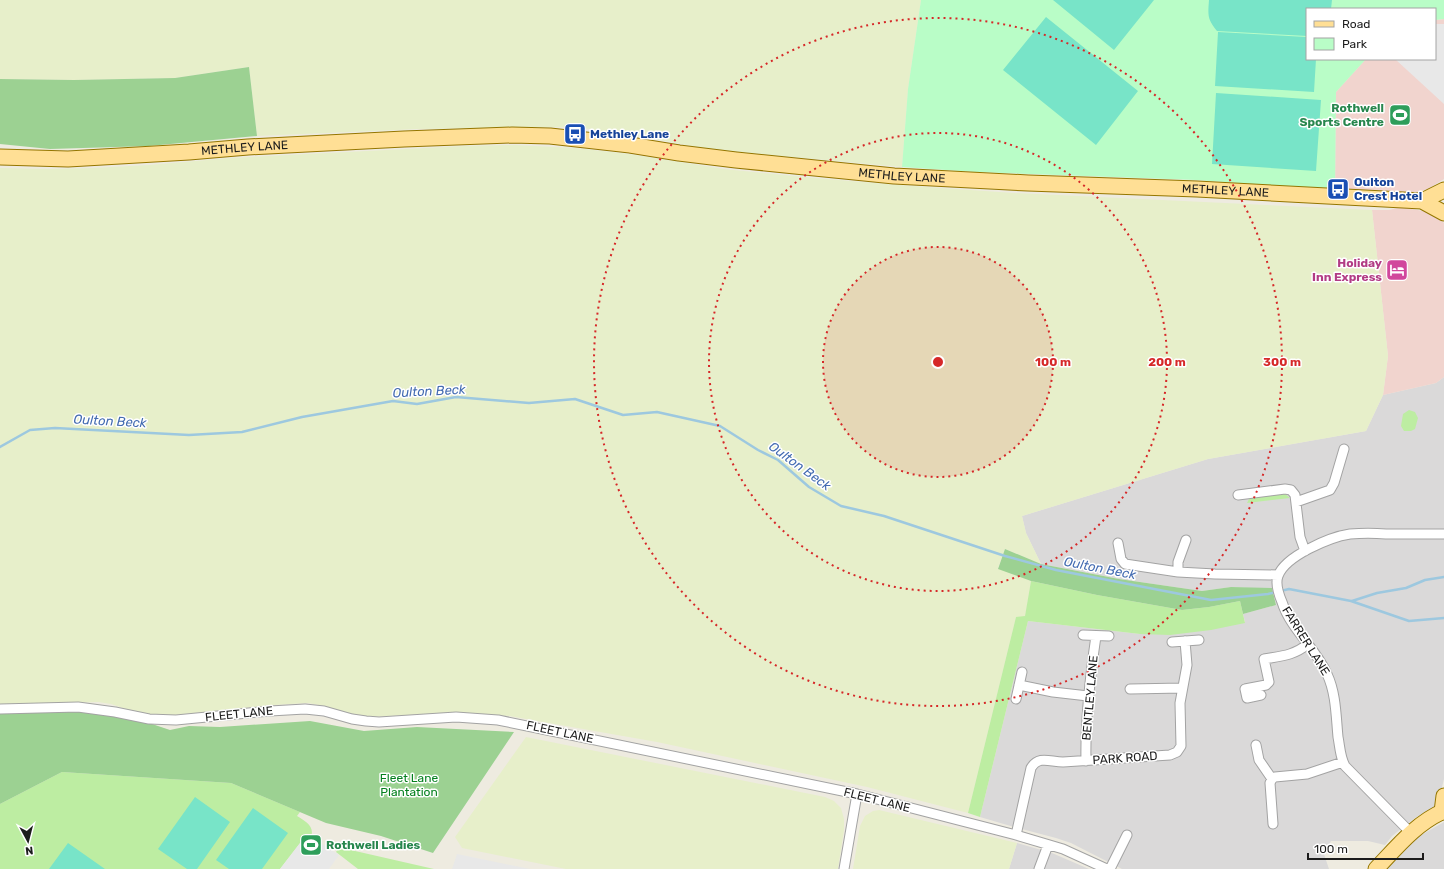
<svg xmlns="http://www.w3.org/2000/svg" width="1444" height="869" viewBox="0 0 1444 869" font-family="Rubik,sans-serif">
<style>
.residential{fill:#dad9d9}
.commercial{fill:#f1d4ce}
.farmland{fill:#e7efca}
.grass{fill:#bdeda2}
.forest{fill:#9cd192}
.park{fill:#b9fdc7}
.pitch{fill:#78e4c8}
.parking{fill:#e8e8e8}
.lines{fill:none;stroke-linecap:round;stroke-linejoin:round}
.stream{stroke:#9dc8df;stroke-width:2.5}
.street-casing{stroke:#a3a3a3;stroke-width:11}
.primary-casing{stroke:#947600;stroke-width:17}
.street{stroke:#fff;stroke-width:9}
.primary{stroke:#ffdf95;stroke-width:15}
.ring{fill:none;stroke:#d62828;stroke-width:2;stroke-dasharray:2 4}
.labels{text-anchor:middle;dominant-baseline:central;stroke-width:3;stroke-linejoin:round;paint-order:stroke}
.leisure-label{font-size:12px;font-weight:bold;fill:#27864d;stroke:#fff;text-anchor:end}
.transit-label{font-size:12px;font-weight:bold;fill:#164399;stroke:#fff;text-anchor:start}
.street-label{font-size:12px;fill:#1c1c1c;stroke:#fff}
.hotel-label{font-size:12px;font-weight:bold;fill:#b23c85;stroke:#fff;text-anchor:end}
.park-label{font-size:12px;fill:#04801e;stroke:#fff}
.water-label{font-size:13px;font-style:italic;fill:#436bb1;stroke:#fff}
.centre{fill:#d62828;stroke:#fff;stroke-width:2}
.ring-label{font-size:12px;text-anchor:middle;font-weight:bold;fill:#d62828;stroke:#fff;stroke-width:3;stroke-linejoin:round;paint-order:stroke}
</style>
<rect width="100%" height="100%" fill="#eeebe0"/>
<path class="residential" d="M1444,377V779L1437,807L1427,811L1415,818L1392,836L1385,845L1368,841H1331L1324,854L1329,869H1122L1071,843L1056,838L1014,827L980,817L1028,621L1140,634L1245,622L1243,614L1276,605L1273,589L1231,587L1202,591L1119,579L1041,564L1026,533L1022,516L1208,459L1366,431L1383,395L1436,383Z
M1444,822V869H1386L1416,838Z
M1017,843L1052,853L1089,869H1009Z"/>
<path class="commercial" d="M1444,19V179L1428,189L1413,193L1335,190L1336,92L1366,59H1435V20Z
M1402,207L1428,212L1439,218L1444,223V377L1436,383L1383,395L1388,356L1372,210H1389Z"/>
<path class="farmland" d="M0,0H921L908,89L902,167L706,149L666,141L577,127L419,129L257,136L249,67L175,78L74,80L0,79Z
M515,145L575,148L629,154L724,169L815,178L898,185L1014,193L1372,210L1388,356L1383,395L1366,431L1208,459L1022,516L1026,533L1041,564L1005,549L998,568L1031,581L1025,617H1016L968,813L867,787L657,742L509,716L480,714L446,713L371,717L344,713L325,706L308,703L273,705L165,716L144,715L111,704L98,702L0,705V168L49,169L93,168L149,165L230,158L465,146Z
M526,737L825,797L834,801L841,808L844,819V830L838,869H566L462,848L455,837Z
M879,810L1017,843L1009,869H853L860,826L865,816L873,811Z"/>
<path class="grass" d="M1409,410L1415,412L1418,418L1415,429L1411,431H1404L1401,426L1403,414Z
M1284,493L1290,498L1247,503L1250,497Z
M1031,581L1097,595L1182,610L1209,607L1240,601L1245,623L1211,630L1170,635L1140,634L1028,621L980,817L968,813L1016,617L1025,616Z
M62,772L231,783L300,812L297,816C305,821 315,826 311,837L307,834L280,869H0V804Z
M342,848L434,869H358L336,852L338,849Z"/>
<path class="forest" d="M249,67L257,136L149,146L50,149L0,144V79L74,80L175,78Z
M1005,549L1041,564L1119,579L1202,591L1231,587L1272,588L1276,605L1243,614L1240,601L1209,607L1182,610L1097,595L1031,581L998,569Z
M75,711L112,716L152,724L170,730L189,726L220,727L310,721L364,731L417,727L514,732L433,853L381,836L326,823L231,783L62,772L0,804V714Z"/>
<path class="park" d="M921,0H1444V19L1435,20V9H1307V59H1366L1336,92L1335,190L1196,180L975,172L902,167L908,89Z"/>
<path class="pitch" d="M1053,0H1154L1114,50Z
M1209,0H1332L1331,9H1307V36L1217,31C1207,19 1208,15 1209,0Z
M1046,17L1138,91L1096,145L1003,70Z
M1218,32L1307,37V59H1316L1314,92L1215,86Z
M1216,93L1321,100L1316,171L1212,164Z
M195,797L230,822L197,869H187L158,849Z
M253,808L288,833L262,869H229L216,860Z
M68,843L105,869H49Z"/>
<path class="parking" d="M1435,24H1444V104L1395,59H1435Z
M307,834L339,855L329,869H280Z
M457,854L530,869H452Z"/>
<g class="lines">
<path class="stream" d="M0,447L30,430L55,428L189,435L242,432L302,417L393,401L417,404L456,397L529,403L575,399L623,415L657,412L720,426L758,450L778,460L809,487L841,506L884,516L1005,556L1056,570L1211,600L1268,594L1289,589L1351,601L1409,621L1444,618
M1352,601L1377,593L1406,588L1425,580L1444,577"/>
<g class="street-casing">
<path id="street" d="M1238,495L1285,489L1291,490L1295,495L1300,537L1305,551
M1296,502L1330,490L1334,483L1344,449
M1118,543L1121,559L1125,564L1178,572L1215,574L1278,575
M1178,572V562L1186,540
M1083,635L1109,636
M1172,642L1199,640
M1019,685L1053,692L1088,696
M1130,689L1182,688
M1261,695L1247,698L1245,689L1266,685L1269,682L1264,659C1281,656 1293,656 1308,644
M1016,699L1022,672
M0,709L78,707L115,712L149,719L176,720L270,711L305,709L324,711L352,719L366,721L379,722L456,717L498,720L857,794L1016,835L1063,849L1107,869
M1256,745L1259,760L1272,779
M1086,761C1085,718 1090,677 1096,636
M1273,824L1270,783L1272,779L1275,777L1307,774L1343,762
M1411,833L1345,766C1340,757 1340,747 1338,737C1336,716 1336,693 1327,674C1316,648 1291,630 1282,602C1279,595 1275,584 1278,576C1285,556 1330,537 1350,534C1362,533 1374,533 1386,534C1405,534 1425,534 1444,534
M1016,835L1031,768C1039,755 1050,762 1063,762L1170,755L1177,752L1181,746L1180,703L1187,665L1185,641
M844,869L857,794
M1039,869L1048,845
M1110,869L1127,835"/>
</g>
<g class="primary-casing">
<g id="primary">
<path id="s1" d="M0,157L68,159L189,152L248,147L404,139L512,135L550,136L630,145L679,153L736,160L894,176L1028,183L1197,189L1422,201L1444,213"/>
<path d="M1422,201L1444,190"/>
<path d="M1442,812L1444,796"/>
<path d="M1376,869C1396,848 1416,823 1444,811"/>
</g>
</g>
<use href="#street" class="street"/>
<use href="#primary" class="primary"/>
</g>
<circle cx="938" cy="362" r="115" fill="#d62828" fill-opacity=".12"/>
<g class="ring">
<circle cx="938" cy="362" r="115"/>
<circle cx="938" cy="362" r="229"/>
<circle cx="938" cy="362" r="344"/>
</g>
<defs>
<g id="stadium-square" transform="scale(1.15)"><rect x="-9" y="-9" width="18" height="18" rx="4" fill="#2e9e5b" stroke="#fff"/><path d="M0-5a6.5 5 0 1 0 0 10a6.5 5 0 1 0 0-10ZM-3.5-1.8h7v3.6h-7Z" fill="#fff"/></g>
<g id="bus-square" transform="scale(1.15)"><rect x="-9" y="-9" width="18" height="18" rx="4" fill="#1a4fb4" stroke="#fff"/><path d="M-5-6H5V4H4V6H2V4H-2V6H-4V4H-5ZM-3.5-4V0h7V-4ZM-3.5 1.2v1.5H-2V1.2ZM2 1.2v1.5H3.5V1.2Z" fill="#fff"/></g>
<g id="hotel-square" transform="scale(1.15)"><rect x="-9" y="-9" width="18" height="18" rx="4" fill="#d1479c" stroke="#fff"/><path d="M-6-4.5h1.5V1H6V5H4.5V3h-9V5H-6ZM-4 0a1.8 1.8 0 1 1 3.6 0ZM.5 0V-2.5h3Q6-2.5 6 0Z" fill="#fff"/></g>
</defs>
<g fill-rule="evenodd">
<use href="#stadium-square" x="1400" y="115"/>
<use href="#bus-square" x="575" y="134"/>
<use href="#bus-square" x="1338" y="189"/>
<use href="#hotel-square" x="1397" y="270"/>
<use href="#stadium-square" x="311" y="845"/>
</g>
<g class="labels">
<g class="leisure-label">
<text x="1384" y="108">Rothwell<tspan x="1384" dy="14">Sports Centre</tspan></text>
<text x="326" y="845" text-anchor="start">Rothwell Ladies</text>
</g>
<g class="transit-label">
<text x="590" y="134">Methley Lane</text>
<text x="1354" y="182">Oulton<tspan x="1354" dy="14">Crest Hotel</tspan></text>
</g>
<g class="street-label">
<text stroke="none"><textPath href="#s1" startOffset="245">METHLEY LANE</textPath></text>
<text stroke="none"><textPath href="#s1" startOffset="905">METHLEY LANE</textPath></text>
<text stroke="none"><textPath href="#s1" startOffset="1229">METHLEY LANE</textPath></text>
<text transform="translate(1306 641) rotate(58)">FARRER LANE</text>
<text transform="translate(1090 698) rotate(-85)">BENTLEY LANE</text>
<text transform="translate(239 714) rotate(-6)">FLEET LANE</text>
<text transform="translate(560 732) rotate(12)">FLEET LANE</text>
<text transform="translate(1125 758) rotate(-4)">PARK ROAD</text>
<text transform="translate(877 800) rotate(14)">FLEET LANE</text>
</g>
<g class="hotel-label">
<text x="1382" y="263">Holiday<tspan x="1382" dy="14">Inn Express</tspan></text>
</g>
<g class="park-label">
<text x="409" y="778">Fleet Lane<tspan x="409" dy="14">Plantation</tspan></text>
</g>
<g class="water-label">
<text transform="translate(429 391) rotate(-3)">Oulton Beck</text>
<text transform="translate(110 421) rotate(3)">Oulton Beck</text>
<text transform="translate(800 466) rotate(36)">Oulton Beck</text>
<text transform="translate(1100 568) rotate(11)">Oulton Beck</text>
</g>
</g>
<circle cx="938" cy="362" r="6" class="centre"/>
<g class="ring-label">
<text x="1053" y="366">100 m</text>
<text x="1167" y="366">200 m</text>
<text x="1282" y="366">300 m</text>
</g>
<rect x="1306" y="8" width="130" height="52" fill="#ffffff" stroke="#a4a4a4"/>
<rect x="1314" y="21" width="20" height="6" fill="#ffdf95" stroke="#a4a4a4"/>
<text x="1342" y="28" font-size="12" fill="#1c1c1c">Road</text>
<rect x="1314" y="38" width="20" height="12" fill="#b9fdc7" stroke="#a4a4a4"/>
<text x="1342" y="48" font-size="12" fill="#1c1c1c">Park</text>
<g transform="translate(28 841) rotate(173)" stroke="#ffffff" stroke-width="3" paint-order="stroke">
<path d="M0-3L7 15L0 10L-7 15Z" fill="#1c1c1c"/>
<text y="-6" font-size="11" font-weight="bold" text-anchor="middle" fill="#1c1c1c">N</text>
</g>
<path d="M1308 853v6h115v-6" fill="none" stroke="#1c1c1c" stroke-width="2"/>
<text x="1314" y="853" font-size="12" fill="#1c1c1c" stroke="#ffffff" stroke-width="3" paint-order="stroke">100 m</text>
</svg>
